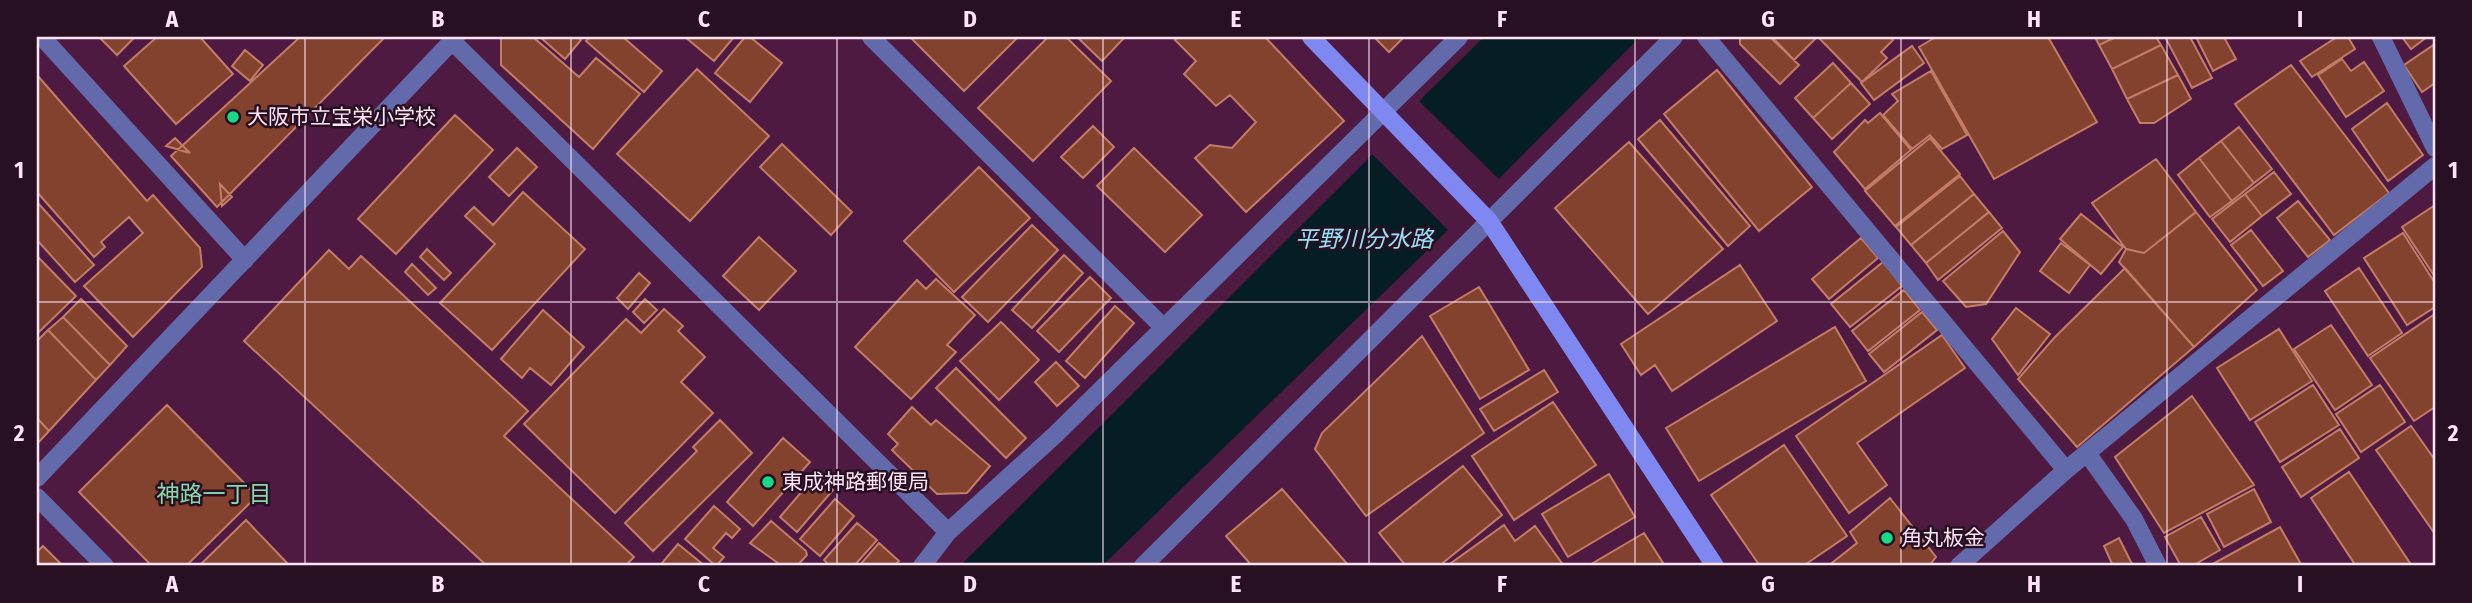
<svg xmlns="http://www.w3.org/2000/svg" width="2472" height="603" viewBox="0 0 2472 603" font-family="'Fira Sans Condensed','Noto Sans JP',sans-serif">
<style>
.water{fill:#051e25}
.pier{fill:#4e1a42}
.building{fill:#83422e;stroke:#c37c66;stroke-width:2}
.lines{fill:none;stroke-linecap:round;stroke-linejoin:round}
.street{stroke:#636aac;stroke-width:18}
.secondary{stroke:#7f88f1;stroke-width:18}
.grid{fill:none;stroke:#fee3f5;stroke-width:2;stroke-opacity:0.55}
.poi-dot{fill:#16d989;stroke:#271021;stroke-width:2.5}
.labels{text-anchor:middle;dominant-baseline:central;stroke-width:5;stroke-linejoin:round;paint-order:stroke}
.poi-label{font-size:21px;fill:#fee3f5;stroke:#271021;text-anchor:start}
.water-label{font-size:23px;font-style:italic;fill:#97e1f6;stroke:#271021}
.neighbourhood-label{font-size:23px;fill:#89d7aa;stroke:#271021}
.neatline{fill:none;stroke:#fee3f5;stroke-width:2.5}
.grid-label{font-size:23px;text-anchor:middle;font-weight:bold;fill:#fee3f5}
</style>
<rect width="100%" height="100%" fill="#4e1a42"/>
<path class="water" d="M1484,37H1640L1440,238L1102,566H960L1367,160L1426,94Z"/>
<path class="pier" d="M1417,99L1501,181L1450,232L1370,152Z"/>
<path class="building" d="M99,37H135L117,55Z
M157,37H200L233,74L176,124L124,66Z
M300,37H385L217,207L171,156Z
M501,37H533L579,77L596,58L640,94L593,149L501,65Z
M540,37H578L581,40L565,59Z
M590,37H623L662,71L644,92L586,41Z
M685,37H734L714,61Z
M745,37H750L782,63L750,102L715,73Z
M910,37H1018L964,91Z
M1048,37H1066L1111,81L1033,161L978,108Z
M1077,37H1125L1102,61Z
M1178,37H1265L1344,121L1246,212L1195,158L1210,145L1232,148L1256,122L1230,95L1216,106L1184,74L1196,61L1175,40Z
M1374,37H1404L1389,52Z
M1740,37H1770L1799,65L1780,84L1740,44Z
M1772,37H1814L1816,38L1794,60Z
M1818,37H1890L1893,40L1881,52L1887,58L1862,82Z
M1936,37H2048L2097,122L1994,179L1919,47Z
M2095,37H2116L2099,45Z
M2116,37H2156L2161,45L2112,69L2099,45Z
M2165,37H2190L2212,78L2192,88Z
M2196,37H2224L2236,59L2213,71Z
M2337,37H2348L2355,49L2312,77L2300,61Z
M2402,37H2427L2411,49Z
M2435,44V83L2422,92L2404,65Z
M2161,45L2178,75L2127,99L2112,69Z
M1912,46L1924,63L1874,100L1861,83Z
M245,50L263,65L250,81L232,66Z
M2342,59L2351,71L2364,62L2384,91L2346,117L2318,75Z
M1833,63L1851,83L1813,118L1795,98Z
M2291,65L2389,193L2334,235L2235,104Z
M697,69L769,136L690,221L617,154Z
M1717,70L1812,187L1759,231L1664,114Z
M1931,71L1967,135L1942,149L1930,135L1912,149L1883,115L1898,101L1892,94Z
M37,75L147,201L153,195L200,248L202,267L133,337L84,286L143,233L129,217L101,242L105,247L94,257L37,192Z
M2178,75L2191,99L2154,123H2140L2127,99Z
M1851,83L1870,104L1832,139L1813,118Z
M2387,103L2423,155L2388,181L2352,129Z
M1880,113L1911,150L1865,189L1834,152L1865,120L1868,123Z
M455,115L493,150L396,254L358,219Z
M1660,120L1750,226L1728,246L1638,139Z
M1093,126L1114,147L1083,178L1061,157Z
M2239,127L2272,169L2254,183L2221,141Z
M175,138L190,153L166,146Z
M1930,138L1960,174L1895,226L1865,191Z
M2221,141L2254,183L2232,201L2199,158Z
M1629,142L1723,249L1648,314L1555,208Z
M782,144L852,212L831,235L760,167Z
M517,148L537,167L509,196L489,177Z
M1134,148L1202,215L1165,252L1097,186Z
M2199,158L2232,201L2210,217L2178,175Z
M2156,159L2196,212L2144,253L2126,249L2092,203Z
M979,167L1030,218L954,292L904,241Z
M2274,172L2291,194L2262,216L2245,194Z
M1960,176L1974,194L1911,245L1896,227Z
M220,184L232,197L222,206Z
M523,192L585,249L492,350L440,303L495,244L465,216L474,207L493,225Z
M1974,194L1989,212L1926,263L1911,245Z
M2245,194L2262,216L2230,242L2212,219Z
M2298,201L2330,240L2308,257L2277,218Z
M37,202L94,265L75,282L37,240Z
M2435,205V277L2402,227Z
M1989,212L2002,228L1938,280L1926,263Z
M2196,212L2257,290L2194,347L2119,262L2126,249L2144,253Z
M2081,214L2123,247L2101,274L2060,239Z
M1032,225L1058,250L988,322L962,297Z
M2251,230L2283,271L2263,286L2231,245Z
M2003,231L2020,252L1986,304L1966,307L1943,281Z
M2403,233L2435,283V307L2407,325L2364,258Z
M759,237L796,271L759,310L723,276Z
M1861,238L1878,258L1829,299L1812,279Z
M2061,243L2090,265L2069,293L2040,271Z
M427,249L451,273L444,280L420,257Z
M329,250L349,269L361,256L528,411L504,436L634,557L625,566H487L244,341Z
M1064,255L1083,273L1032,328L1012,310Z
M37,256L76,296L37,334Z
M1883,262L1902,286L1850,327L1831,304Z
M412,264L436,288L428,295L405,272Z
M1740,265L1777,321L1672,391L1655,365L1641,375L1621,344Z
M2125,268L2194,347L2077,447L2018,379L2055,337Z
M2359,268L2402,333L2368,356L2325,291Z
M639,273L650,283L628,309L617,298Z
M1090,277L1111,298L1059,352L1037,331Z
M936,279L975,315L947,345L956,352L911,399L855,347L917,280L926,289Z
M1479,287L1529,370L1480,399L1430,316Z
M1904,290L1920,310L1868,351L1852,331Z
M81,299L127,346L110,365L63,317Z
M645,299L657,310L644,323L633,312Z
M1115,306L1134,323L1085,378L1066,361Z
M2016,308L2050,334L2018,375L1992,339Z
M664,309L683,326L678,331L705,357L681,382L713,413L615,513L524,424L626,319L641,333Z
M543,310L584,347L551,385L530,368L522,378L501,359Z
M1922,312L1937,330L1884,372L1869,354Z
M2435,314V407L2414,421L2370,358Z
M63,317L110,365L96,380L48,330Z
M1001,322L1039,360L999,400L960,361Z
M2331,325L2372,385L2335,410L2294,349Z
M1835,327L1866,381L1699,481L1666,428Z
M2279,329L2312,381L2250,420L2217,368Z
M48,330L96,380L49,431L37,418V341Z
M1942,335L1965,368L1857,443L1887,485L1849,513L1796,436Z
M1422,336L1484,433L1366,516L1315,449L1322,433Z
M1056,362L1079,386L1057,406L1035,382Z
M956,368L1026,438L1006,458L936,388Z
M1544,370L1558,392L1494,431L1480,409Z
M2313,385L2339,425L2280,462L2255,422Z
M2380,385L2405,422L2361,452L2336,414Z
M2192,396L2254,485L2164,533L2115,457Z
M1553,402L1596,465L1514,520L1472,456Z
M167,405L257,496L186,566H152L79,492Z
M912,407L931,425L936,420L990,466L967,493L937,494L892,450L898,444L888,434Z
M37,418L49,431L37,444Z
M720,420L752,453L653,551L625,523L697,451L693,447Z
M2411,426L2435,460V534L2376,450Z
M2340,429L2359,458L2301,497L2282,467Z
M783,438L810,462L753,526L727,502Z
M1784,445L1847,536L1803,566H1760L1711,495Z
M1463,466L1502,515L1439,566H1406L1379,533Z
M2349,472L2412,566H2356L2311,498Z
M1609,474L1635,517L1568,557L1542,514Z
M816,475L833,490L797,532L780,517Z
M1282,489L1349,566H1252L1226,536Z
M2254,489L2271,522L2224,547L2207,514Z
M1890,498L1936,557L1929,566H1828L1857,543L1850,532Z
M835,499L854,516L820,556L800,539Z
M714,506L740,529L732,538L726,533L713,548L724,557L716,566L685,539Z
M2201,517L2220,550L2192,566H2181L2165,537Z
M246,520L287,563L283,566H199Z
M771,521L806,551L807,555L797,566H782L750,543Z
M857,523L877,540L854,566H830L824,560Z
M1504,525L1515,541L1535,526L1564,566H1447Z
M2280,527L2302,566H2209Z
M1644,533L1665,566H1588Z
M2119,538L2133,566H2113L2104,546Z
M879,543L899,561L894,566H859Z
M678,544L705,566H666L662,563Z
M43,546L63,566H37V552Z"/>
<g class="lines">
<path class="street" d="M42,37L245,260
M871,37L1164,328
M1706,37L2066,470
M2381,37L2435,148
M452,41L948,532
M2087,453L2134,519L2158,566
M37,478L456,37
M37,497L105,566
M922,566L948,532L1056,434L1459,37
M1143,566L1674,37
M1959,566L2066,470L2435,166"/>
<path class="secondary" d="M1311,37L1489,221L1715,566"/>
</g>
<path class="grid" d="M305,37V566M571,37V566M837,37V566M1103,37V566M1369,37V566M1635,37V566M1901,37V566M2167,37V566M37,302H2435"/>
<g class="poi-dot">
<circle cx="233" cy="117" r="7"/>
<circle cx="768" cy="482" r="7"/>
<circle cx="1887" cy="538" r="7"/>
</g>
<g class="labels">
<g class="poi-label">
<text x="247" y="117">大阪市立宝栄小学校</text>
<text x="782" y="482">東成神路郵便局</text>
<text x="1901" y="538">角丸板金</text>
</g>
<g class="water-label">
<text x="1364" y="239">平野川分水路</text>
</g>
<g class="neighbourhood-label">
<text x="214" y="494">神路一丁目</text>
</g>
</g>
<rect width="2472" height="603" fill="none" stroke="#271021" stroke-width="77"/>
<rect x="38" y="38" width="2396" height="526" class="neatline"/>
<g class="grid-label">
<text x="172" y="27">A</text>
<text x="438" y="27">B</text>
<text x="704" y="27">C</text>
<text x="970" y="27">D</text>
<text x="1236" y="27">E</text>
<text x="1502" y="27">F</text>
<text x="1768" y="27">G</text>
<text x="2034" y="27">H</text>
<text x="2300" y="27">I</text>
<text x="19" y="178">1</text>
<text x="2453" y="178">1</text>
<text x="19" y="441">2</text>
<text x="2453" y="441">2</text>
<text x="172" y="592">A</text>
<text x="438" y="592">B</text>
<text x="704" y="592">C</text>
<text x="970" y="592">D</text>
<text x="1236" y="592">E</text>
<text x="1502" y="592">F</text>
<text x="1768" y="592">G</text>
<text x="2034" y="592">H</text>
<text x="2300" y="592">I</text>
</g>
</svg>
